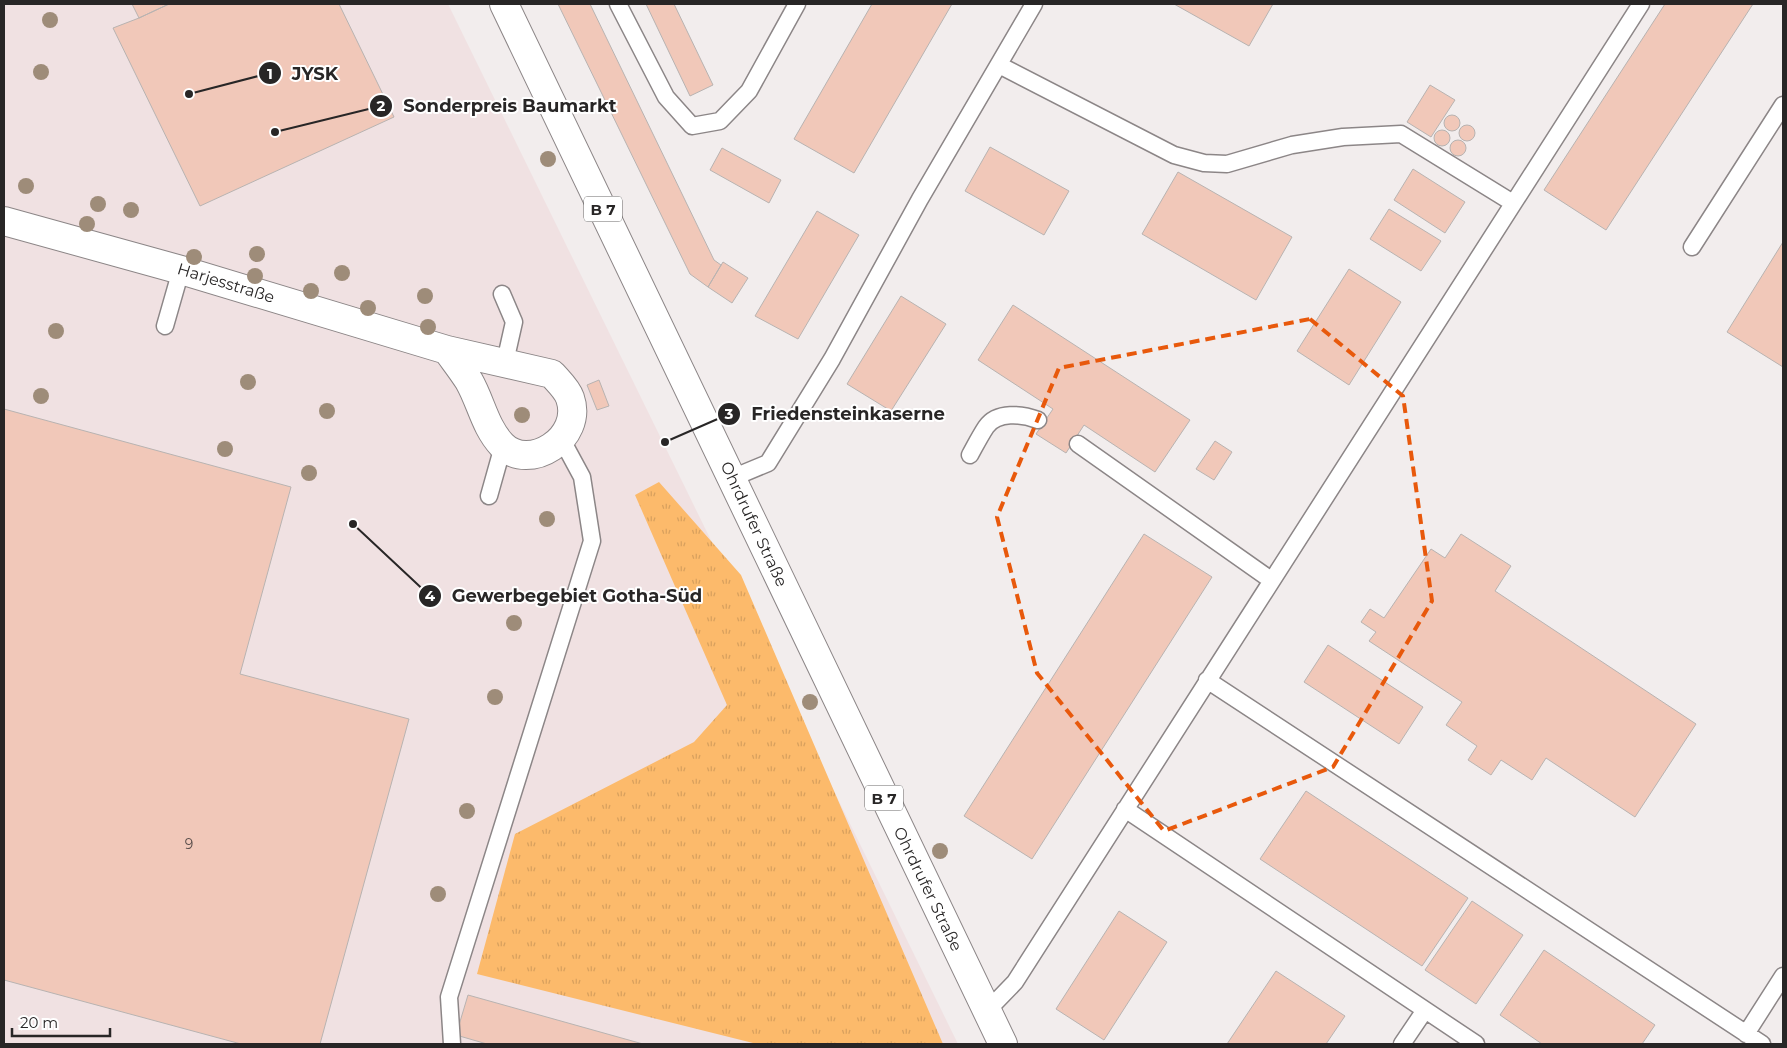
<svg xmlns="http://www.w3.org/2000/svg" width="1787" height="1048" viewBox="0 0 1787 1048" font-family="Montserrat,sans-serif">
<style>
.built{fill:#f0e1e2}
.grass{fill:url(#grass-tufts)}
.building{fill:#f1c8b9;stroke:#b8b3b1}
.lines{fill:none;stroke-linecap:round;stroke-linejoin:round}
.service-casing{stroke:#8c8687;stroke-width:19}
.minor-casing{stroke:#8c8687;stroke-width:30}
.primary-casing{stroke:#8c8687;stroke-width:30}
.service{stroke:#fff;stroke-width:16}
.minor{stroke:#fff;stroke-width:28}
.primary{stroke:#fff;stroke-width:28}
.tree{fill:#9e8c79}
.marked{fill:none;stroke:#e8590c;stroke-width:4;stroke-dasharray:10 6;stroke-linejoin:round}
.labels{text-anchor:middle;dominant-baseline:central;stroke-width:4;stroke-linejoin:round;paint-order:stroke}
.number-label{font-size:14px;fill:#5a4e4b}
.shield{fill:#fff;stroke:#686767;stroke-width:1}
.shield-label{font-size:15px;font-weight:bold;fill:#282626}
.street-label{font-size:16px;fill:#282626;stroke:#fff}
.leader{fill:none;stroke:#282626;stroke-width:2}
.callout-dot{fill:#282626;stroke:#fff;stroke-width:2}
.mark-label{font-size:15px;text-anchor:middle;font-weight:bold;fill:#fff}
.callout-label{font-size:18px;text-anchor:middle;font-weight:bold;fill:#282626;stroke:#fff;stroke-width:4;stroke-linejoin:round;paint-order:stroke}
</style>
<defs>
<pattern id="grass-tufts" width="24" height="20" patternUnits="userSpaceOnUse" patternTransform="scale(1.25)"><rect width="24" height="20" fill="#fcba6b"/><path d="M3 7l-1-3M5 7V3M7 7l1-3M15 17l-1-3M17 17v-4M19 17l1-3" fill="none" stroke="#d8a05d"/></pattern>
</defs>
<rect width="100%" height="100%" fill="#f2eded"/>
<path class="built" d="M4,4H448L958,1044H4Z"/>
<path class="grass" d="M659,482L741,575L943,1044H757L477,974L515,834L694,742L727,705L635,495Z"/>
<path class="building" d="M132,4H169L139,18Z
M169,4H339L394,117L200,206L113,28L139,18Z
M558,4H590L714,260L721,265L708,287L690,274Z
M646,4H674L713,85L690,96Z
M872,4H952L854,173L794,139Z
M1174,4H1273L1249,46Z
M1665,4H1753L1606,230L1544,190Z
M1430,85L1455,100L1431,137L1407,122Z
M1444 123a8 8 0 1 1 16 0a8 8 0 1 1-16 0Z
M1459 133a8 8 0 1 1 16 0a8 8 0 1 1-16 0Z
M1434 138a8 8 0 1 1 16 0a8 8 0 1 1-16 0Z
M1450 148a8 8 0 1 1 16 0a8 8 0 1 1-16 0Z
M990,147L1069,191L1044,235L965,191Z
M722,148L781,180L769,203L710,170Z
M1413,169L1465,202L1445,233L1394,200Z
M1178,172L1292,237L1256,300L1142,234Z
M1389,209L1441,241L1421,271L1370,239Z
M817,211L859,235L798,339L755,316Z
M1783,242V367L1727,332Z
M723,262L748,278L732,303L708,287Z
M1349,269L1401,302L1349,385L1297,351Z
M901,296L946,324L891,411L847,384Z
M1013,305L1190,420L1155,472L1084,425L1066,453L1036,434L1053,409L978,360Z
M599,380L609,406L597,410L587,385Z
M4,409L291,487L240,674L409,719L320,1044H241L4,980Z
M1215,441L1232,452L1214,480L1196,469Z
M1144,534L1212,577L1032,859L964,816Z
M1461,534L1511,566L1495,591L1696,724L1635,817L1546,758L1532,780L1501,760L1491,775L1468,760L1477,746L1446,725L1462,702L1369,641L1376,632L1361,622L1370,609L1384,618L1431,549L1445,558Z
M1328,645L1423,707L1399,744L1304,682Z
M1306,791L1468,898L1422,966L1260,859Z
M1472,901L1523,935L1476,1004L1425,970Z
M1119,911L1167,942L1104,1040L1056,1009Z
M1544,950L1655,1025L1642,1044H1542L1500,1015Z
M1276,971L1345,1016L1326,1044H1227Z
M468,995L643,1044H487L456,1035Z"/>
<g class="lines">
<g class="service-casing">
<path id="service" d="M618,4L666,97L692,126L720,121L749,91L797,4
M999,65L1174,155L1204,163L1227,164L1292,145L1343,137L1401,134L1513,203
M1692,247L1783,105
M502,294L514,322L505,362
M165,326L181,270
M1078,444L1271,580
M970,455C975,446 980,436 986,427C997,411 1022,414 1038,420
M732,478L768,463L832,359L920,199L1034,4
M489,496L503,446
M1207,680L1762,1044
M1125,809L1476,1044
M987,1011L1015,982L1641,4
M1746,1034L1783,976
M452,1044L449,997L592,541L582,477L562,440
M1402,1044L1425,1010"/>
</g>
<g class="minor-casing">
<path id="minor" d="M4,221L181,270L447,350L552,374C558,381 567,389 570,398C584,438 529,473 502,445C485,427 481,402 469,381C462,370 454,360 447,350"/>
</g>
<g class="primary-casing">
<path id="primary" d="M504,4L1003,1044"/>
</g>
<use href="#service" class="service"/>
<use href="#minor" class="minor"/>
<use href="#primary" class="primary"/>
</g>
<g class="tree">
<circle cx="50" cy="20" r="8"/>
<circle cx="41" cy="72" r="8"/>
<circle cx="548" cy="159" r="8"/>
<circle cx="26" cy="186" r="8"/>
<circle cx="98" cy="204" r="8"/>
<circle cx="131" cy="210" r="8"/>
<circle cx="87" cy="224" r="8"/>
<circle cx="257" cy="254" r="8"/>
<circle cx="194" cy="257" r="8"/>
<circle cx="342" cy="273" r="8"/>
<circle cx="255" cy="276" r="8"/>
<circle cx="311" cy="291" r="8"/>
<circle cx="425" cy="296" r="8"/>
<circle cx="368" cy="308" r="8"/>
<circle cx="428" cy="327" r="8"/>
<circle cx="56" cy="331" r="8"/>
<circle cx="248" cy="382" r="8"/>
<circle cx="41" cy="396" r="8"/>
<circle cx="327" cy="411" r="8"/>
<circle cx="522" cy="415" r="8"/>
<circle cx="225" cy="449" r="8"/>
<circle cx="309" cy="473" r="8"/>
<circle cx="547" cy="519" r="8"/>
<circle cx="514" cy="623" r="8"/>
<circle cx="495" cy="697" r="8"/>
<circle cx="810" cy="702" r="8"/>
<circle cx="467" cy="811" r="8"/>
<circle cx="940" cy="851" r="8"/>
<circle cx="438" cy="894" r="8"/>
</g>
<path class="marked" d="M1310,319L1403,396L1432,601L1333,767L1164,831L1037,673L997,517L1059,368Z"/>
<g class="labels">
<g class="number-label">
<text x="189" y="844">9</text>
</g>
<g class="shield">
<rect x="584" y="196.5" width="38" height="25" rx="4"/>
<rect x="865" y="785.5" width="38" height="25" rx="4"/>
</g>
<g class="shield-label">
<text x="603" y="209">B 7</text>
<text x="884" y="798">B 7</text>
</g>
<g class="street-label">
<text transform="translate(226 283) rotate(17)">Harjesstraße</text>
<text transform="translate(754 524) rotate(65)">Ohrdrufer Straße</text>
<text transform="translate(928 889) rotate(64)">Ohrdrufer Straße</text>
</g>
</g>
<path class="leader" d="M189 94L270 73M275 132L381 106M665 442L729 414M353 524L430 596"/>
<g class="callout-dot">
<circle cx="189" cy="94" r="5"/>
<circle cx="275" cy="132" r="5"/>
<circle cx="665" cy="442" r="5"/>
<circle cx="353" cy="524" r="5"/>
<circle cx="270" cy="73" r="12"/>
<circle cx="381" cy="106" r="12"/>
<circle cx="729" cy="414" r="12"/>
<circle cx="430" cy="596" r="12"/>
</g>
<g class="mark-label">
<text x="270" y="79">1</text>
<text x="381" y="111">2</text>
<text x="729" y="419">3</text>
<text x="430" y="601">4</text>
</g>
<g class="callout-label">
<text x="315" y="80">JYSK</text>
<text x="510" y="112">Sonderpreis Baumarkt</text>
<text x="848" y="420">Friedensteinkaserne</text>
<text x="577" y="602">Gewerbegebiet Gotha-Süd</text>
</g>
<rect width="1787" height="1048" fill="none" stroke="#282626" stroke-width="10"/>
<path d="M12 1028v8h98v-8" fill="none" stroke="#282626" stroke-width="2.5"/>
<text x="20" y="1028" font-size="15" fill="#282626" stroke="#ffffff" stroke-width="4" paint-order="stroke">20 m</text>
</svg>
